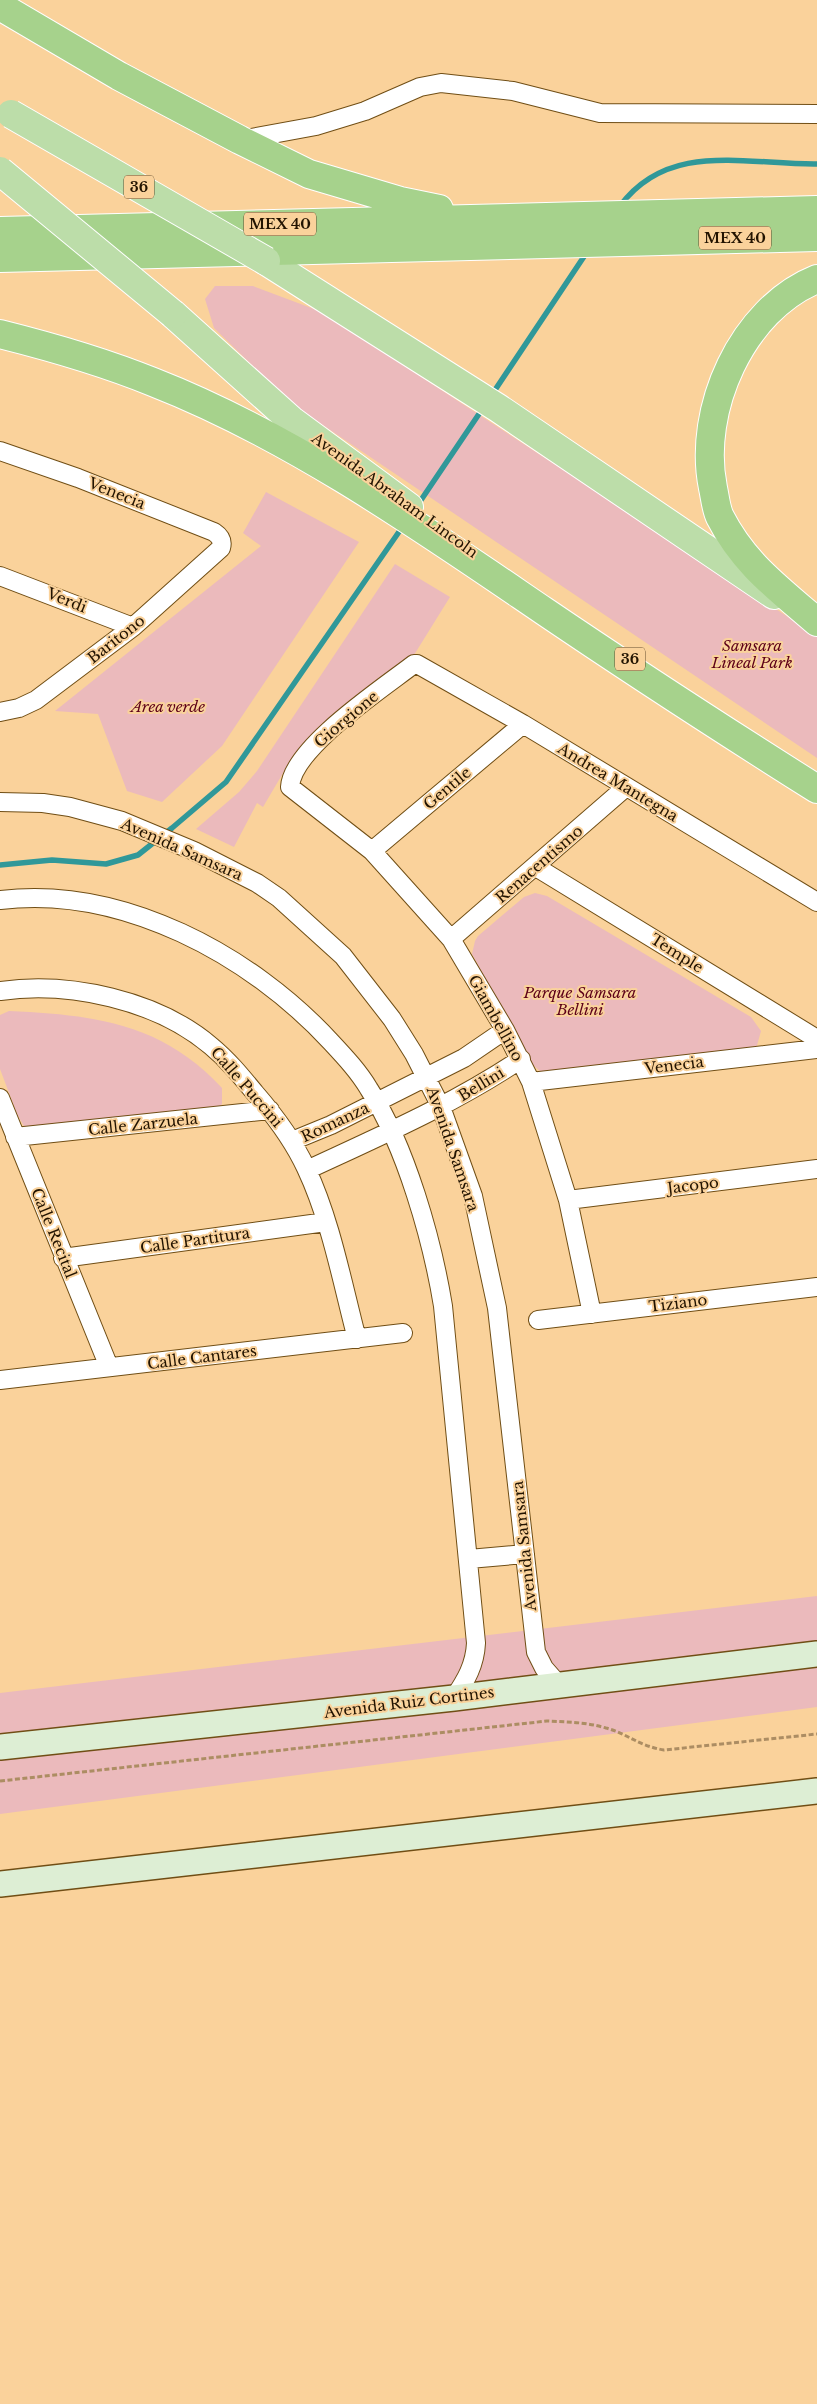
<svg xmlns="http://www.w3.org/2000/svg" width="817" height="2404" viewBox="0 0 817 2404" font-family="'Libre Baskerville',serif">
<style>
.green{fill:#ebbabc}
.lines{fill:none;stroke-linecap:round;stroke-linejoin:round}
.stream{stroke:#309899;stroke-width:5.5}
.minor-casing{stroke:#704e15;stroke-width:20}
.secondary-casing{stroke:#704e15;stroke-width:28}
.primary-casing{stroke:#fff;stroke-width:30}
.trunk-casing{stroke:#fff;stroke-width:30}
.path{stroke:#ac8d63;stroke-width:3;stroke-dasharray:5 2.5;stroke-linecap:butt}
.minor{stroke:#fff;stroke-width:18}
.secondary{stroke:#ddeed4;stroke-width:25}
.primary{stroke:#bcdda9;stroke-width:28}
.trunk{stroke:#a6d28c;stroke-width:28}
.primary-bridge-casing{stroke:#fff;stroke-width:30;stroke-linecap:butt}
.primary-bridge{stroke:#bcdda9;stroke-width:28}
.labels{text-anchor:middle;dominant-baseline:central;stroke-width:4;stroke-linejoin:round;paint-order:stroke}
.shield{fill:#fad29b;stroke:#634c2e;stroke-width:1}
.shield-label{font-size:14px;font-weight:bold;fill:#221300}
.street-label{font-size:15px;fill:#221300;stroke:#fad29b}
.park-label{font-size:15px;font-style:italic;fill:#5d0019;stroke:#fad29b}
</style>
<rect width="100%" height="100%" fill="#fad29b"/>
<path class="green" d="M215,286H253L322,312L817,636V758L293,405L214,328L205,299Z
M266,492L359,542L222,746L162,802L127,791L98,714L55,711L261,546L243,533Z
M395,564L450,597L414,655L295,758L286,768L263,807L257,803L234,847L196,829L239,792L257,771Z
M535,893L547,896L751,1017L761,1031L756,1049L541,1072L532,1064L472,954L475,941L478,936L524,897Z
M9,1011C93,1015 161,1022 222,1088V1104L216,1110L25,1128L17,1114L0,1069V1015Z
M817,1596V1707L0,1814V1693Z"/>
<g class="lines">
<path class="stream" d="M620,206C669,140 747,165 817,164
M491,396L587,252
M417,506L483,408
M0,865L52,860L106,864L138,855L172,828L226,782L403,526"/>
<g class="minor-casing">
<path id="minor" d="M240,140L316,126L365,111L420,87L441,83L513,91L600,113L817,114
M0,451L78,478L214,532C220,536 223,541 221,548L133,627L36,700L19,708L0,712
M0,576L133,627
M0,802L43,803L70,807L122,821L194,851L257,883L279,898L343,956L392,1019L414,1054L441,1107L473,1196L497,1308L536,1652L544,1668L558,1684
M372,851L523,724
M536,867L817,1039
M0,900C122,885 251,955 331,1042C345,1057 359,1072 369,1089C406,1147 432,1239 443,1306L476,1643C475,1665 466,1680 454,1698
M451,939L626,787
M0,991C69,981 157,1000 211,1046C228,1060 241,1076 255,1093C275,1116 293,1140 306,1168C331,1221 342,1282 357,1339
M531,1082L817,1049
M0,1098L109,1367
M15,1137L270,1110
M292,1141L331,1125L464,1058L505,1030
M307,1170C380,1136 454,1104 521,1059
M568,1200L817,1169
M63,1258L326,1222
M592,1314L568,1200L531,1082L505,1030L451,939L372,851L290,787C292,748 383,688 414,664H417L523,724L817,902
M538,1320L817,1287
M0,1380L403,1333
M469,1559L525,1554"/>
</g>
<g class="secondary-casing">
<path id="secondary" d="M0,1747L454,1698L817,1654
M0,1884L817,1791"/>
</g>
<g class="primary-casing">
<path id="primary" d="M266,261L498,408L774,595
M173,314L291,420L409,507"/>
</g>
<g class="trunk-casing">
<path id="trunk" d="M0,6L119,76L240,140L309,174L400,201L439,209
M0,231L817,210
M0,258L817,237
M817,279C742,309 697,410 713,488C715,497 716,509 720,517C744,564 778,588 817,622
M0,334C52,347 104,362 153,382C291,436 422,528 544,611C634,672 725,731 817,789"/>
</g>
<path class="path" d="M0,1781L547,1721C567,1722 586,1722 606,1728C628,1734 639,1746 664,1750L817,1734"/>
<use href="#minor" class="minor"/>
<use href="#secondary" class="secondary"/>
<use href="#primary" class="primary"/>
<use href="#trunk" class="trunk"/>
<g class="primary-bridge-casing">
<path id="primary-bridge" d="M11,114L266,261
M0,171L173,314"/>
</g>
<use href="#primary-bridge" class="primary-bridge"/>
</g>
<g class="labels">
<g class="shield">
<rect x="124" y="175.5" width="30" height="23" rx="4"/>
<rect x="244" y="212.5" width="72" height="23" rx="4"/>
<rect x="699" y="226.5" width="72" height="23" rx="4"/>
<rect x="615" y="647.5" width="30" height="23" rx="4"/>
</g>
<g class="shield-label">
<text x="139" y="187">36</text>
<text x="280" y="224">MEX 40</text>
<text x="735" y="238">MEX 40</text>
<text x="630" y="659">36</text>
</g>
<g class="street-label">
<text transform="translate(117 493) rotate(22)">Venecia</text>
<text transform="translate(395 495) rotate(36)">Avenida Abraham Lincoln</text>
<text transform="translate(67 600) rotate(22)">Verdi</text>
<text transform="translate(116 639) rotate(-38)">Baritono</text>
<text transform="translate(346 719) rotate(-40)">Giorgione</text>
<text transform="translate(618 782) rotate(31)">Andrea Mantegna</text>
<text transform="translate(447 788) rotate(-40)">Gentile</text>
<text transform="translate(182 849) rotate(24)">Avenida Samsara</text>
<text transform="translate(539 864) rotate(-41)">Renacentismo</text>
<text transform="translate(677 953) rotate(32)">Temple</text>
<text transform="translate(496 1018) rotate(61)">Giambellino</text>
<text transform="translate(674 1065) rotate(-7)">Venecia</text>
<text transform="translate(481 1084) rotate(-31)">Bellini</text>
<text transform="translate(247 1087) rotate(49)">Calle Puccini</text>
<text transform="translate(335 1122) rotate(-25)">Romanza</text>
<text transform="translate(143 1124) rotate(-6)">Calle Zarzuela</text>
<text transform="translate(453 1149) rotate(71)">Avenida Samsara</text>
<text transform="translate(693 1185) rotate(-7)">Jacopo</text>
<text transform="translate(54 1233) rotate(68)">Calle Recital</text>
<text transform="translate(195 1240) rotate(-8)">Calle Partitura</text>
<text transform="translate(678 1303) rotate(-7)">Tiziano</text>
<text transform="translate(202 1357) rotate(-7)">Calle Cantares</text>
<text transform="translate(524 1546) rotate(-96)">Avenida Samsara</text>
<text transform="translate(409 1702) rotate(-7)">Avenida Ruiz Cortines</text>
</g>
<g class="park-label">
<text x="752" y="645">Samsara<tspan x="752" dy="17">Lineal Park</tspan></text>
<text x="168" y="706">Area verde</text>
<text x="580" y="992">Parque Samsara<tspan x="580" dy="17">Bellini</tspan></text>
</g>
</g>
</svg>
